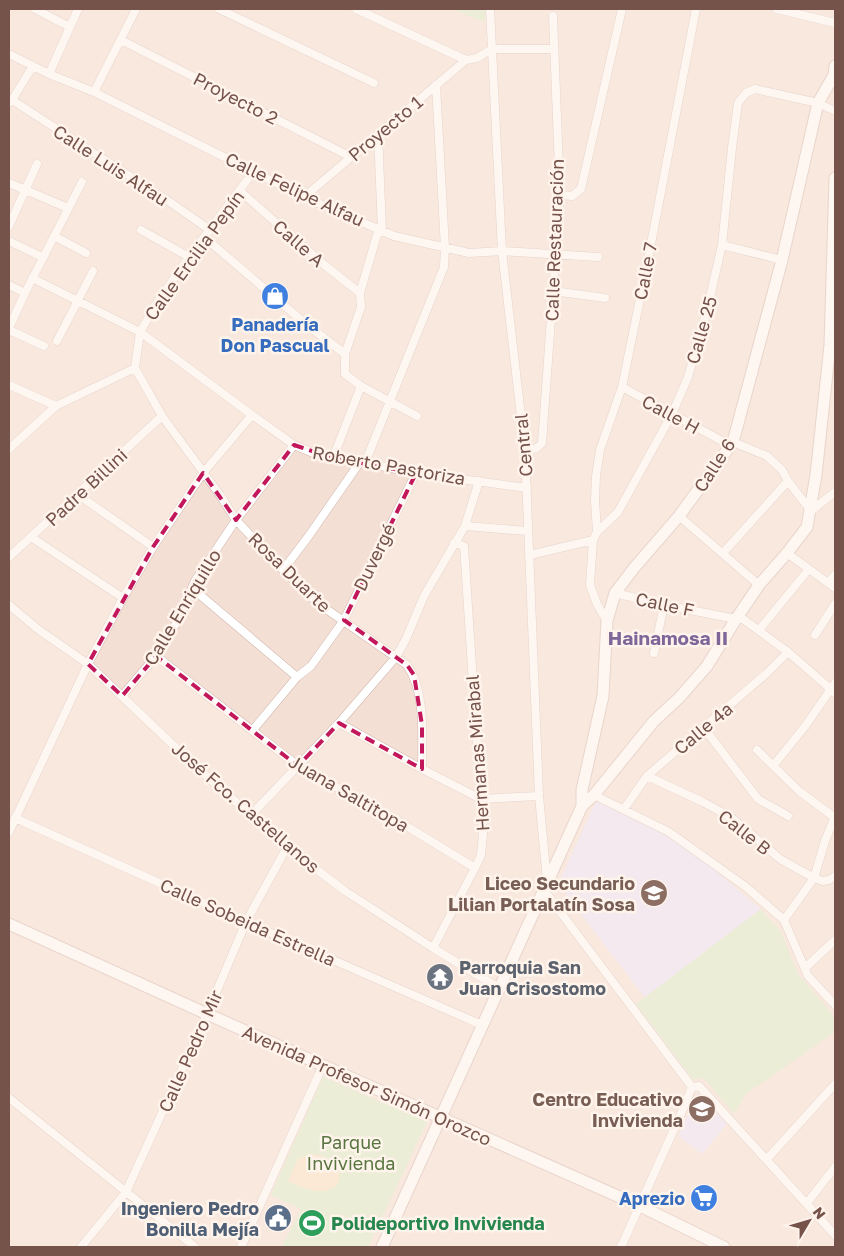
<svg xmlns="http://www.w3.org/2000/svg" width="844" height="1256" viewBox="0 0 844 1256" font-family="'Golos Text',sans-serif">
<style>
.residential{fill:#f4dfd4}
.education{fill:#ece2f8}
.green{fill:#daeac4}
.sand{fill:#fbe3c0}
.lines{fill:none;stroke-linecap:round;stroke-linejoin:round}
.street-casing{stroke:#d0b7ae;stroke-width:9}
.secondary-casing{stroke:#d3b6ac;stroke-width:13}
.street{stroke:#fff;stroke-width:8}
.secondary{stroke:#fff;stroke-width:11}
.marked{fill:none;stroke:#c2185b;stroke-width:4;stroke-dasharray:10 6;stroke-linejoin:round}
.labels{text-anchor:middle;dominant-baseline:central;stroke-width:5;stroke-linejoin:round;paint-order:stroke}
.street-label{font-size:18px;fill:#75524a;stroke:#fff4ec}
.shop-label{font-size:18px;font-weight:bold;fill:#366cbe;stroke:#fff4ec}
.education-label{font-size:18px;font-weight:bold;fill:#785e54;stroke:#fff4ec;text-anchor:end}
.worship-label{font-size:18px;font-weight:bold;fill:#5b616d;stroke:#fff4ec;text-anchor:start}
.park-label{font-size:18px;fill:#597540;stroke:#fff4ec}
.service-label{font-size:18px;font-weight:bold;fill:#4e5e75;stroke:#fff4ec;text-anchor:end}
.leisure-label{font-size:18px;font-weight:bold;fill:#27864d;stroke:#fff4ec;text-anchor:start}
.neighbourhood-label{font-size:19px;font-weight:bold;fill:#7e6699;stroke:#fff4ec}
</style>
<rect width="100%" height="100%" fill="#fcefe5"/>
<path class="residential" d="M9,9H835V1247H9Z"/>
<path class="education" d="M596,801L644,820L687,847L761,909L645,998L558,884Z
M698,1093L727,1124L702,1154L678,1136Z"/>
<path class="green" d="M451,9H485V22Z
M761,909L781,932L798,974L835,1017V1032L746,1094L734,1114L704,1078L693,1080L636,1004Z
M323,1077L427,1122L368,1247H282L301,1209L271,1195Z"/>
<path class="sand" d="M311,1154C344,1157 352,1193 317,1191C307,1190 297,1185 288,1181L298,1159Z"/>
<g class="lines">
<g class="street-casing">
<path id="street" d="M35,9L70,27
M219,9L374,83
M356,9L466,60L477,58L492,49H553
M490,9L502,251L525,451L539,796L547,881
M777,9L835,23
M121,40L351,157
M9,54L49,74L94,92L304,197L394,236L469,253L502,251L598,257
M49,74L78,9
M94,92L136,9
M12,100L167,200L210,230
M9,103L12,100L33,66
M378,134L382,230L377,235L360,293L361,307L345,354V374L361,386L417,416
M9,183L68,208
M240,191L322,263L360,293
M560,195L572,196L581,189L622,9
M304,197L466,60
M9,226L37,164
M141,230L189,257
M54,236L86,253
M204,237L306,324L345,354
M9,241L42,257
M722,245L782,260
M32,278L140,332L252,415L294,445L311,452L416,473L527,488
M9,285L25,293
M553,291L605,298
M9,328L25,293L82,182
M9,330L44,346
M57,341L93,271
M135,368L162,416L220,495L236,520L283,570L316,602L407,665C426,692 422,737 422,769
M9,385L56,406
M622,387L722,441L733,442L767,456L782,470L788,481L811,511L835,492
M9,449L56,406L135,368L140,332L158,301L189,257L254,171
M525,451L537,448L542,443L560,195L553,16
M333,458L361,386
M365,463L444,267L445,248L436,85
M77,494L153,547
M679,516L759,585
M465,526L527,531
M597,532L595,500L596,476L600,450L622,387L647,265L696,9
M31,537L123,598
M723,553L788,481
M787,553L835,588
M530,555L593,540
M9,557L162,416
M283,570L308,537L360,462
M828,583L835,575
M193,589L297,677
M615,593L664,605L736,619H743L788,652L835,693
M9,605L39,630L88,664L193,764L287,847L345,891L433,948L499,988
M607,621L597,604L590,585L593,540L597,532L618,512L672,414L688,377L708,306L722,245L732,148L738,103L746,93L755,89L818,103L835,111
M759,630L809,569
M815,635L835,604
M654,653L664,605
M156,656L298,766L403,824L475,868
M122,696L156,656L177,622L195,581L236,520L294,445
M339,723L422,769L481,799L539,796
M704,728L758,799L788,816
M252,731L297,677L311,666L344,620L416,473
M757,750L799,791L834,817
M773,766L806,725L835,683
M647,776L703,802L732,818L780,859L814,878L823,881L829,880L835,876
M594,795L669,832L746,887L784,920L808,976L835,1005
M624,809L647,776L767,673L788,652
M251,815L339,723L396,657L406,639L424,596L465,526L479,481
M15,818L246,922L482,1025
M9,832L88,664L123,598L153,547L203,473L252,415
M543,889L692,1087L699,1086L835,1235
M784,920L814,878L825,841L835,816
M433,948L475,868L481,855L483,834L464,546L454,543
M805,968L835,940
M9,1098L195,1247
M767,1159L835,1084
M807,1203L835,1167
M81,1247L126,1192L207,1014L246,922L287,847
M241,1247L323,1065
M621,1247L680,1116L692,1087"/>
</g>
<g class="secondary-casing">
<path id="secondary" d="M582,806V790L603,696L607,621L615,593L634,568L679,516L733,442L782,260L818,103L834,75L835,66
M9,924L207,1014L640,1206L724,1247
M382,1247L582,806L594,795L654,721L679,698L707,666L736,619L759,585L787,553L807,527L816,475L830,345L835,178"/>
</g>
<use href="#street" class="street"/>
<use href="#secondary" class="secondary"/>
</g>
<path d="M0 0H844V1256H0ZM294,445L333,458L416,473L344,620L407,665L414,675L422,725V769L339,723L298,766L156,656L122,696L88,664L153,547L203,473L236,520Z" fill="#fcefe5" fill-opacity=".55" fill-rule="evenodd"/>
<path class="marked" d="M294,445L333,458L416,473L344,620L407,665L414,675L422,725V769L339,723L298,766L156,656L122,696L88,664L153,547L203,473L236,520Z"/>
<defs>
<g id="shop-disc" transform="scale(1.4375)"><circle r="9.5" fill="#3f7fe0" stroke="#fff4ec"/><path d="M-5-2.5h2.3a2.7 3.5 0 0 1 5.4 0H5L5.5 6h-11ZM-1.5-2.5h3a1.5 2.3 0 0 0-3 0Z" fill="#fff"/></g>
<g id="school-disc" transform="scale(1.4375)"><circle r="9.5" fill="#8d6e63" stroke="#fff4ec"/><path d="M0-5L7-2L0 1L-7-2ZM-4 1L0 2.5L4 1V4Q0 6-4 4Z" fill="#fff"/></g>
<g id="temple-disc" transform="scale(1.4375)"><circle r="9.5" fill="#6b7280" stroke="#fff4ec"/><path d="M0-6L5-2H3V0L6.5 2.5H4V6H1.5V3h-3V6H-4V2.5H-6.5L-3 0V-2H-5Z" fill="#fff"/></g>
<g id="supermarket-disc" transform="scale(1.4375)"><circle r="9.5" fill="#3f7fe0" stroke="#fff4ec"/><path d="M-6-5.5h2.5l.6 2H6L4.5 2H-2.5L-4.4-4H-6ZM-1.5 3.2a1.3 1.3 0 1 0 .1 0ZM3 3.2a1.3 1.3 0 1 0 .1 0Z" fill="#fff"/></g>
<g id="civic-disc" transform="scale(1.4375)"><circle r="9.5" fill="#5c6f8a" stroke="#fff4ec"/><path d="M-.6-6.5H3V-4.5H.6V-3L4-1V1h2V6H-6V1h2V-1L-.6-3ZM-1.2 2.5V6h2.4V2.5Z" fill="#fff"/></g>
<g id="stadium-disc" transform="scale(1.4375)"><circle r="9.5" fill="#2e9e5b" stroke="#fff4ec"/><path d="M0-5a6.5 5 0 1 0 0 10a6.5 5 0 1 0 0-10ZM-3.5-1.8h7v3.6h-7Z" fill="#fff"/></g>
</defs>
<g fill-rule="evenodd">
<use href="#shop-disc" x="275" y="296"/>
<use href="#school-disc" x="654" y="893"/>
<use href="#temple-disc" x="440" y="977"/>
<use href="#school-disc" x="702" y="1109"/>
<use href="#supermarket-disc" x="704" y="1198"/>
<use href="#civic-disc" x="278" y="1218"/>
<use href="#stadium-disc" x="312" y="1223"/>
</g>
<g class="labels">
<g class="street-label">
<text transform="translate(236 98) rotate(27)">Proyecto 2</text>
<text transform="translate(385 128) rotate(-40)">Proyecto 1</text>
<text transform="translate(111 165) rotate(33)">Calle Luis Alfau</text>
<text transform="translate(295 189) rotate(25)">Calle Felipe Alfau</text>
<text transform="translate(554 240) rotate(-88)">Calle Restauración</text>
<text transform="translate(299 243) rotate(41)">Calle A</text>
<text transform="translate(194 255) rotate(-54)">Calle Ercilia Pepín</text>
<text transform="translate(645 271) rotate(-79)">Calle 7</text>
<text transform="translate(701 330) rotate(-74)">Calle 25</text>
<text transform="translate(671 414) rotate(28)">Calle H</text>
<text transform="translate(523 445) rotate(-95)">Central</text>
<text transform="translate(389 465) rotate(10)">Roberto Pastoriza</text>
<text transform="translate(714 465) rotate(-57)">Calle 6</text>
<text transform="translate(86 487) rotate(-43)">Padre Billini</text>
<text transform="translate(374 557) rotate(-64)">Duvergé</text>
<text transform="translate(290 572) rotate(44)">Rosa Duarte</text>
<text transform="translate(665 604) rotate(12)">Calle F</text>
<text transform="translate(182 607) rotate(-59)">Calle Enriquillo</text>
<text transform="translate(703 728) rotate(-40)">Calle 4a</text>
<text transform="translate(477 753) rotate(-94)">Hermanas Mirabal</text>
<text transform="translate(349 793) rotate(30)">Juana Saltitopa</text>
<text transform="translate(246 807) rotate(41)">José Fco. Castellanos</text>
<text transform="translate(745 832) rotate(38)">Calle B</text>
<text transform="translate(248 922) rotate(24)">Calle Sobeida Estrella</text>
<text transform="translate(190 1051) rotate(-66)">Calle Pedro Mir</text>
<text transform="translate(367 1085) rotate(24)">Avenida Profesor Simón Orozco</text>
</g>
<g class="shop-label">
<text x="275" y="324">Panadería<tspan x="275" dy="21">Don Pascual</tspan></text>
<text x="685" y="1198" text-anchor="end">Aprezio</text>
</g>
<g class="education-label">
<text x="635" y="883">Liceo Secundario<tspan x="635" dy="21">Lilian Portalatín Sosa</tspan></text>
<text x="683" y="1099">Centro Educativo<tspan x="683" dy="21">Invivienda</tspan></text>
</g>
<g class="worship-label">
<text x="459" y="967">Parroquia San<tspan x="459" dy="21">Juan Crisostomo</tspan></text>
</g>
<g class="park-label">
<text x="351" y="1142">Parque<tspan x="351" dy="21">Invivienda</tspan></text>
</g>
<g class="service-label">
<text x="259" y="1208">Ingeniero Pedro<tspan x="259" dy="21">Bonilla Mejía</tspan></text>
</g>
<g class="leisure-label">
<text x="331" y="1223">Polideportivo Invivienda</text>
</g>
<g class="neighbourhood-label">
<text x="668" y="637">Hainamosa II</text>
</g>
</g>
<rect width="844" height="1256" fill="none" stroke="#75524a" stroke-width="20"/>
<g transform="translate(809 1221) rotate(52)" stroke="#fff4ec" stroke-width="4" paint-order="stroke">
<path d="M0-4L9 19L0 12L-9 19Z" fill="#75524a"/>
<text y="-8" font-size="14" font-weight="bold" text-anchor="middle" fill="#75524a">N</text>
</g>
</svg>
